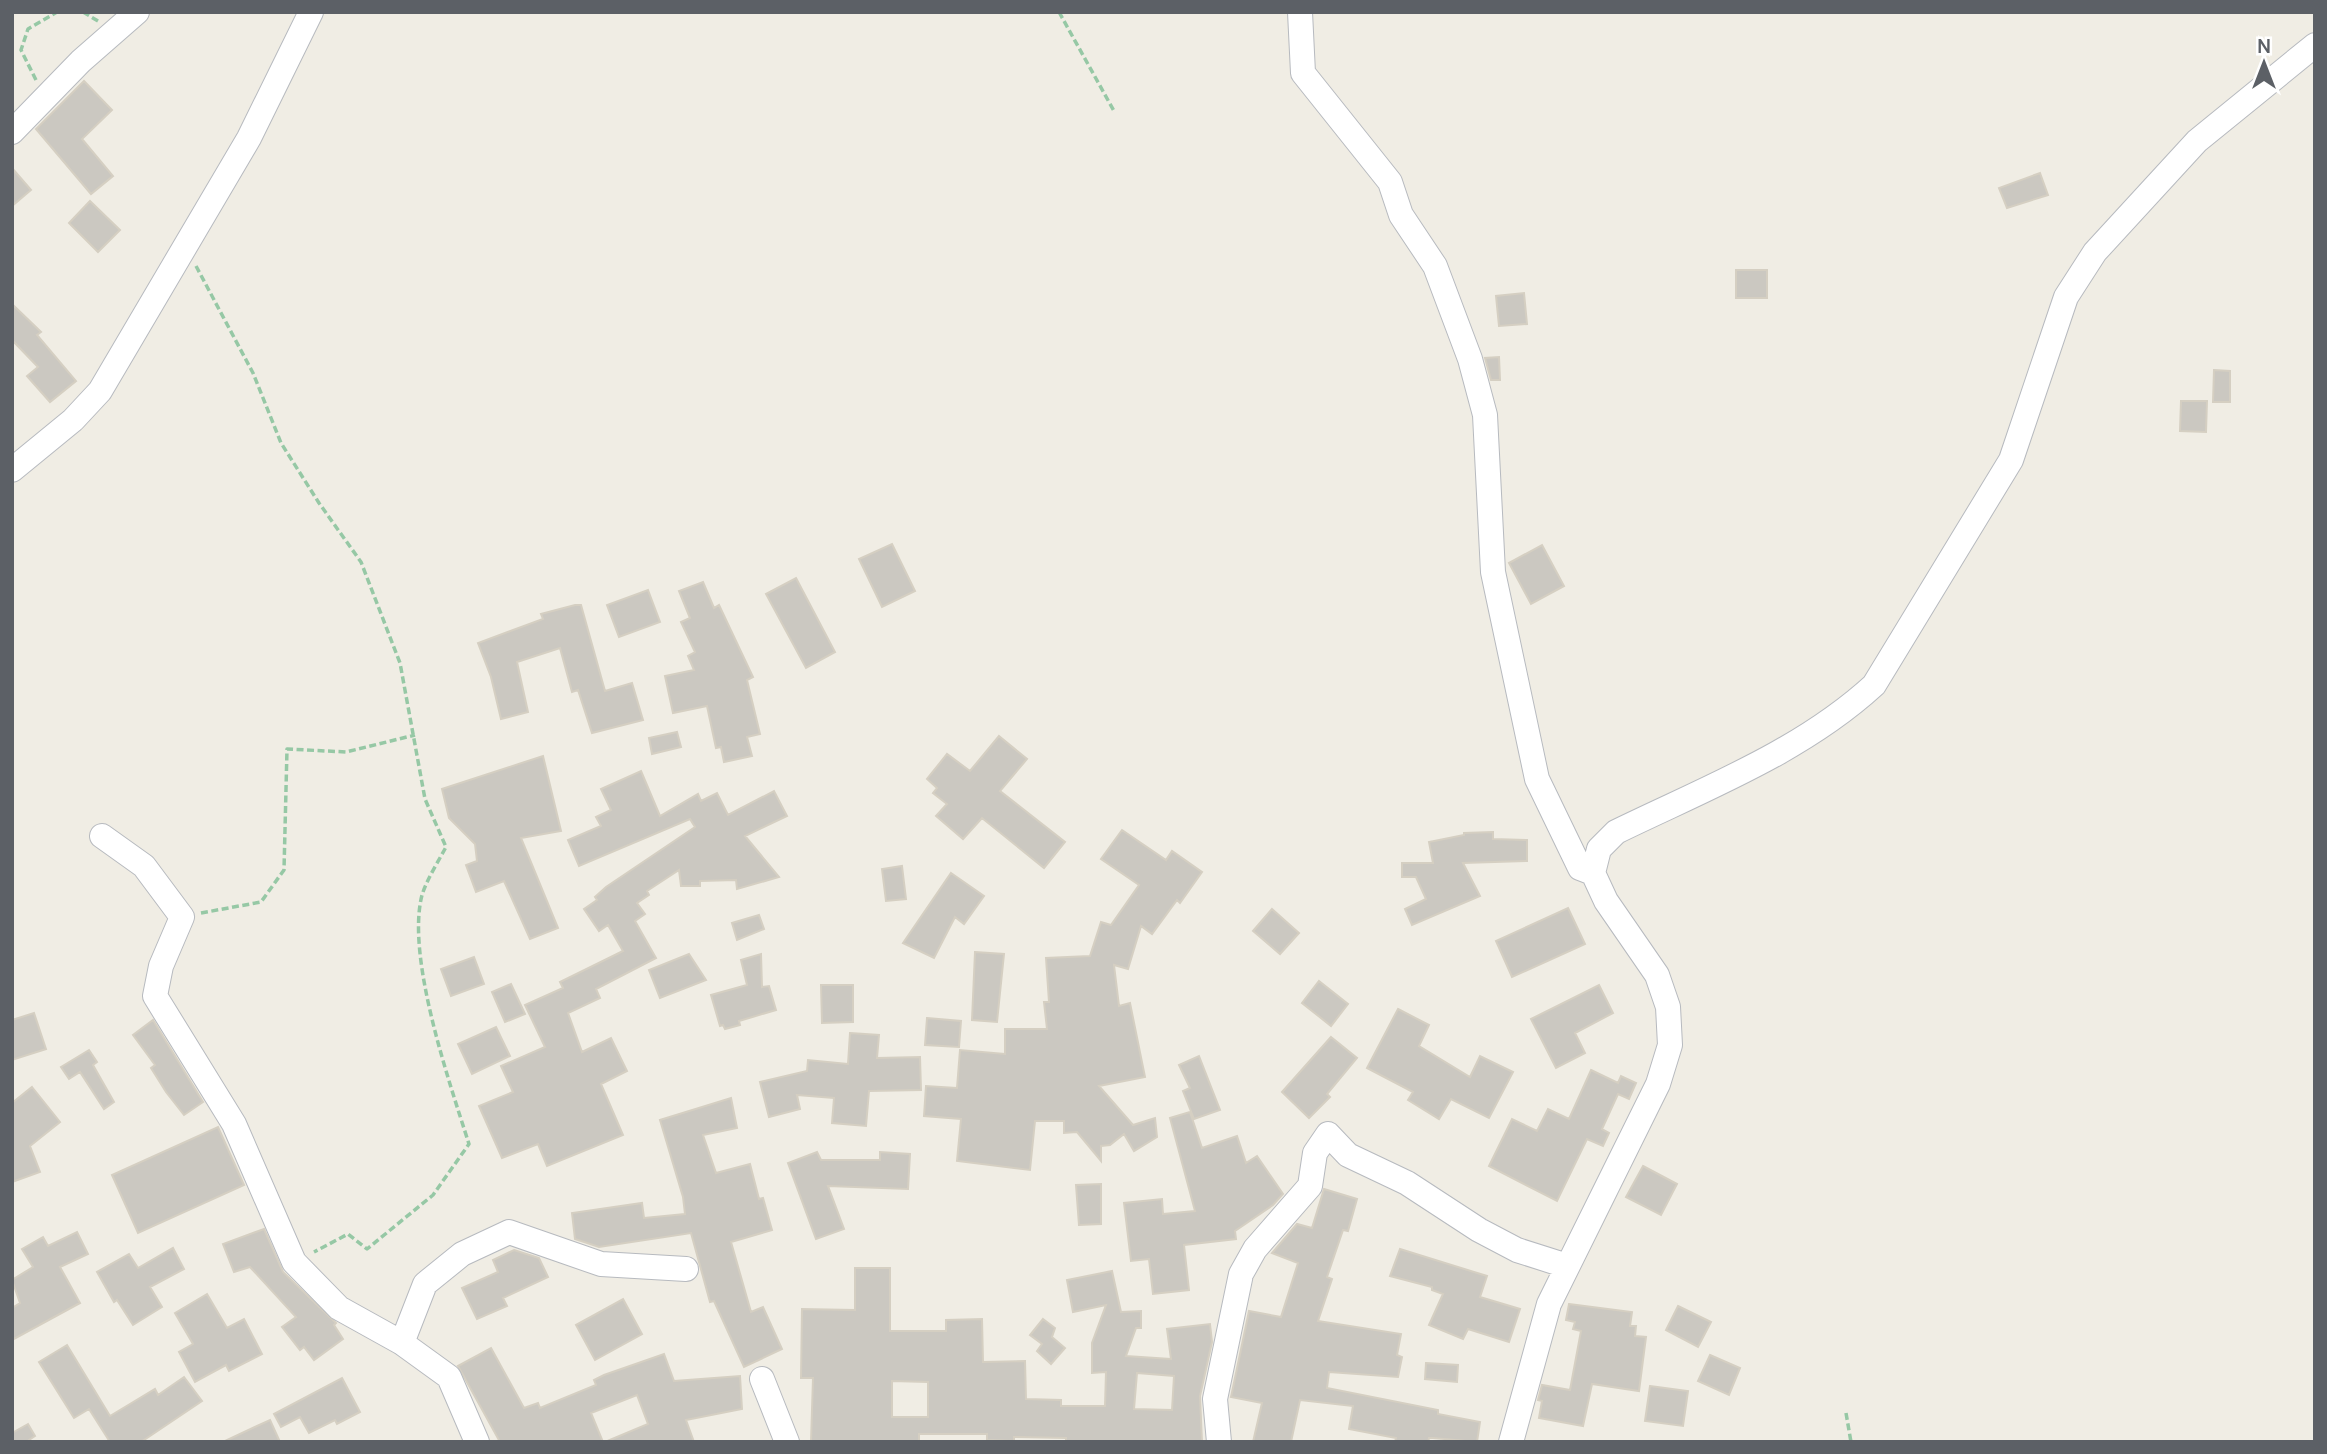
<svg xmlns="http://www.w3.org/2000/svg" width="2327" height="1454" viewBox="0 0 2327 1454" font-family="Manrope,sans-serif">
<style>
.building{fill:#cbc8c1;stroke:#d5cfc2;stroke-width:2;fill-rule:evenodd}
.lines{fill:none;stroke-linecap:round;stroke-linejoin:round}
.minor-casing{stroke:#b7babf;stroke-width:26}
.path{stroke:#96c8a5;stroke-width:3.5;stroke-dasharray:7 3.5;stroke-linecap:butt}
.minor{stroke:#fff;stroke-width:24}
</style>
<rect width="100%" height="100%" fill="#f0ede4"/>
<path class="building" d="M84,81L112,110L82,139L113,176L91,194L36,129Z
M12,168L31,190L12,206Z
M2040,173L2048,195L2007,208L1999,188Z
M90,201L120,230L98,252L69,223Z
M1736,270H1767V298H1736Z
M1524,293L1527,324L1499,326L1496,296Z
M12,304L41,332L37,335L76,381L50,402L27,376L38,367L12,340Z
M1499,357L1500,380H1491L1485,358Z
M2214,370L2230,371V402H2213Z
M2181,401H2207L2206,432L2180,431Z
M892,544L915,591L882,607L859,559Z
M1542,545L1564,586L1531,604L1509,563Z
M796,578L835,652L806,668L766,594Z
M703,582L714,608L719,605L753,677L747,680L760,734L747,737L752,756L724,762L721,747L716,748L707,706L673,713L665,676L694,670L688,656L695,652L681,622L690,618L679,591Z
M648,590L660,622L619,637L607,605Z
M575,605H581L605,691L632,683L643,720L592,733L578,690L572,692L560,648L517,662L528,712L501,719L491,677L478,643L543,619L541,614Z
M677,732L681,747L652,754L649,738Z
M999,736L1027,759L1000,791L1065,842L1044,868L982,818L963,839L936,816L947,804L933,793L937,788L927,779L947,754L970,771Z
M543,756L561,831L521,838L558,928L530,939L504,881L476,892L466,865L477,861L475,844L449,818L442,789Z
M641,771L660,816L698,794L701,801L717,793L728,815L774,791L787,816L745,836L779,877L737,889L736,880L700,881V886H681L679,870L647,891L649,895L637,903L645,914L635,921L656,958L596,989L600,998L568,1013L582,1052L611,1038L627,1071L601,1084L623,1135L547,1166L538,1144L502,1158L479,1106L513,1092L501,1066L545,1047L525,1005L563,988L560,982L623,951L608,925L599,931L584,909L597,900L595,897L606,887L695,827L690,819L579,866L568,840L601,826L596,817L611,810L601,789Z
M1122,830L1166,860L1172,851L1202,872L1180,903L1177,900L1152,934L1141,926L1128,969L1114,965L1119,1006L1130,1003L1145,1077L1099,1086L1133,1125L1155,1118L1157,1137L1134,1151L1124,1134L1110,1145L1101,1146V1161L1077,1132L1064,1133V1121H1035L1030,1170L957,1161L961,1119L924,1116L926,1086L957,1088L960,1050L1005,1054V1029H1047L1044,1002H1049L1046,958L1090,956L1101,922L1111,925L1139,885L1101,859Z
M1493,832V839L1527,840V861L1463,863L1480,896L1412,925L1405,909L1426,899L1416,877H1402V863H1433L1429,842L1464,835V833Z
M902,866L906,899L886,901L882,869Z
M951,873L984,896L964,924L955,917L934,958L903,943Z
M1568,908L1585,944L1512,977L1496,941Z
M1272,909L1299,933L1280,954L1253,931Z
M759,915L764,929L737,940L732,923Z
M975,952L1004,954L997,1022L972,1020Z
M689,954L706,980L660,998L649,970Z
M761,954L762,987L769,986L776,1010L739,1021L740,1025L725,1029L723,1025L720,1026L711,995L747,985L741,960Z
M474,957L484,984L451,996L441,969Z
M1319,981L1348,1004L1331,1026L1302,1003Z
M511,984L525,1014L505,1022L492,992Z
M821,985H853V1022L822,1023Z
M1599,985L1613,1013L1575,1033L1585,1053L1556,1068L1531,1019Z
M1398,1009L1429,1025L1419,1046L1470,1077L1480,1056L1513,1072L1489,1118L1451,1099L1439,1119L1408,1100L1413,1092L1367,1068Z
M34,1013L46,1049L12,1060V1020Z
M927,1018L961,1021L959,1047L925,1045Z
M153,1020L203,1102L184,1115L166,1092L151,1068L155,1065L133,1035Z
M496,1027L510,1056L472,1074L458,1044Z
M850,1033L879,1035L877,1058L920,1057L921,1090L869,1091L866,1126L832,1123L834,1098L797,1095L800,1109L769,1117L760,1082L807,1071L808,1060L848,1064Z
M1331,1037L1357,1058L1327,1094L1330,1097L1309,1118L1282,1092Z
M89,1050L97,1062L93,1065L114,1102L104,1109L80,1072L69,1079L61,1067Z
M1199,1056L1220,1110L1194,1119L1183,1091L1190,1088L1179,1065Z
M1591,1070L1618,1083L1621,1076L1636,1083L1629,1099L1618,1094L1602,1129L1609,1133L1603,1146L1587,1139L1557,1201L1489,1166L1512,1119L1537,1131L1548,1109L1569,1119Z
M32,1087L60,1122L30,1146L40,1172L12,1182V1103Z
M731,1098L737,1128L703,1135L716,1173L750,1164L759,1199L763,1198L772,1230L731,1242L751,1312L763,1307L782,1349L744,1367L714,1301L710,1302L691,1233L599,1247L575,1239L572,1213L642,1203L644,1218L685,1214L683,1197L660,1120Z
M1190,1112L1202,1148L1237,1136L1246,1163L1257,1156L1283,1194L1273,1205L1235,1231L1236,1239L1184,1245L1189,1290L1153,1294L1149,1259L1131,1261L1124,1203L1162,1199L1163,1214L1195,1211L1170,1118Z
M218,1127L244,1185L138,1233L112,1175Z
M817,1152L821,1160H880V1152L910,1154L908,1189L828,1186L844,1229L816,1239L788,1163Z
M1643,1166L1677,1184L1661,1215L1626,1197Z
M1101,1184V1224L1079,1225L1076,1185Z
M1324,1189L1357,1199L1348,1231L1343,1230L1327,1277L1332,1279L1318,1321L1401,1334L1397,1355L1402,1357L1398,1377L1329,1372L1327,1388L1438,1410V1414L1480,1422L1477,1442L1433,1438H1429L1428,1442H1395L1396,1438L1349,1429L1353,1406L1300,1400L1291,1442H1253L1262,1403L1231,1397L1249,1311L1281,1317L1298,1263L1272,1253L1297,1224L1312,1228Z
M264,1229L283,1272L336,1323L334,1325L343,1339L314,1360L304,1347L300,1350L282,1327L296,1317L250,1267L234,1272L223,1244Z
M77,1232L88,1254L60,1267L80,1303L12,1340V1308L20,1303L12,1280L33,1267L22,1249L43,1237L48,1246Z
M173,1248L184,1269L150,1287L162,1307L133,1325L117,1300L114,1302L97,1272L129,1254L138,1268Z
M1400,1249L1487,1276L1480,1297L1520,1309L1509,1342L1468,1329L1463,1339L1429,1325L1443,1294L1432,1290V1287L1390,1276Z
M514,1250L539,1258L548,1277L503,1298L507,1306L477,1319L462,1288L498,1272L493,1260Z
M855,1268H890V1331H946V1320L982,1319L983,1362L1025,1361L1026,1399L1061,1400V1406H1105L1106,1372L1092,1373V1343L1106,1305L1073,1312L1067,1280L1112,1271L1121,1312L1141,1311V1328H1136L1126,1356L1171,1359L1167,1329L1210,1324L1212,1342L1200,1396L1202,1442H1066V1438L1014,1437V1441L987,1440V1434H919V1442H811L813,1378H801L802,1309L855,1310ZM1137,1373L1174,1376L1172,1410L1134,1409ZM892,1381L928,1382V1417H892Z
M207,1294L227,1328L244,1319L262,1354L229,1371L226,1365L195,1382L179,1352L193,1344L175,1313Z
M623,1299L642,1334L595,1360L576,1325Z
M1569,1304L1632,1312L1630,1326H1636L1635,1336L1646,1337L1639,1391L1592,1384L1583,1426L1539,1418L1542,1401L1538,1400L1542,1385L1570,1390L1581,1331L1573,1329L1575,1322L1566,1320Z
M1678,1306L1711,1322L1698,1347L1666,1330Z
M1043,1319L1055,1328L1052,1337L1065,1348L1051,1364L1037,1351L1042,1344L1030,1335Z
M67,1345L110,1416L155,1389L158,1395L184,1377L202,1401L141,1442H110L89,1409L74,1418L39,1362Z
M491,1348L524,1408L538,1403L540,1408L596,1385L594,1380L604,1375L664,1354L674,1381L740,1376L742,1409L686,1420L694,1442H605L648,1424L637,1395L591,1413L603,1442H500L458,1366Z
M1710,1355L1740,1368L1729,1395L1698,1381Z
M1426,1363L1458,1365L1457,1382L1425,1379Z
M342,1378L360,1412L337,1424L335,1420L309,1433L300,1417L281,1427L274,1414Z
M1650,1386L1688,1391L1683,1426L1645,1421Z
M270,1420L280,1442H223L257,1426Z
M28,1424L35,1436L26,1442H12V1433Z"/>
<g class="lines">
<g class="minor-casing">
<path id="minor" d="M1300,12L1303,73L1390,182L1401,215L1435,266L1470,359L1485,415L1493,572L1537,779L1580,868L1593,873
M12,132L81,61L137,12
M12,470L73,420L100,391L249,138L311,12
M102,836L144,866L182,917L161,966L155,996L234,1124L294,1262L339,1308L402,1343L449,1377L477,1442
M402,1343L425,1284L462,1254L509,1232L601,1264L686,1269
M762,1379L787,1442
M1219,1442L1215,1399L1241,1274L1255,1249L1310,1186L1315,1153L1328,1134L1348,1155L1407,1183L1479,1230L1517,1250L1567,1266
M1511,1442L1549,1304L1658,1084L1670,1045L1668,1007L1657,975L1606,901L1593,873L1599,849L1616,832C1704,789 1801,752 1874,685L2011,460L2066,297L2095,252L2197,141L2315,45"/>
</g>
<path class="path" d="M83,12L98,21
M1059,12L1114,111
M36,80L21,50L28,29L57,12
M196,266L253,373L281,443L319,503L361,562L400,663L425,799L446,847C438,862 427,879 422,895C406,957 449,1081 469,1144L433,1195L367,1249L348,1234L314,1252
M201,913L261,902L284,870L287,749L346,752L415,735
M1846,1413L1851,1442"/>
<use href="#minor" class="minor"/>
</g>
<rect width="2327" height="1454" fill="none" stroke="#5c6066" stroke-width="28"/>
<g transform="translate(2264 63)" stroke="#ffffff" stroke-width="5" paint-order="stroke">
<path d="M0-5L12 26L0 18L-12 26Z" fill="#5c6066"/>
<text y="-10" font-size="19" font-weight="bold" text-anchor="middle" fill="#5c6066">N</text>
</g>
</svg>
